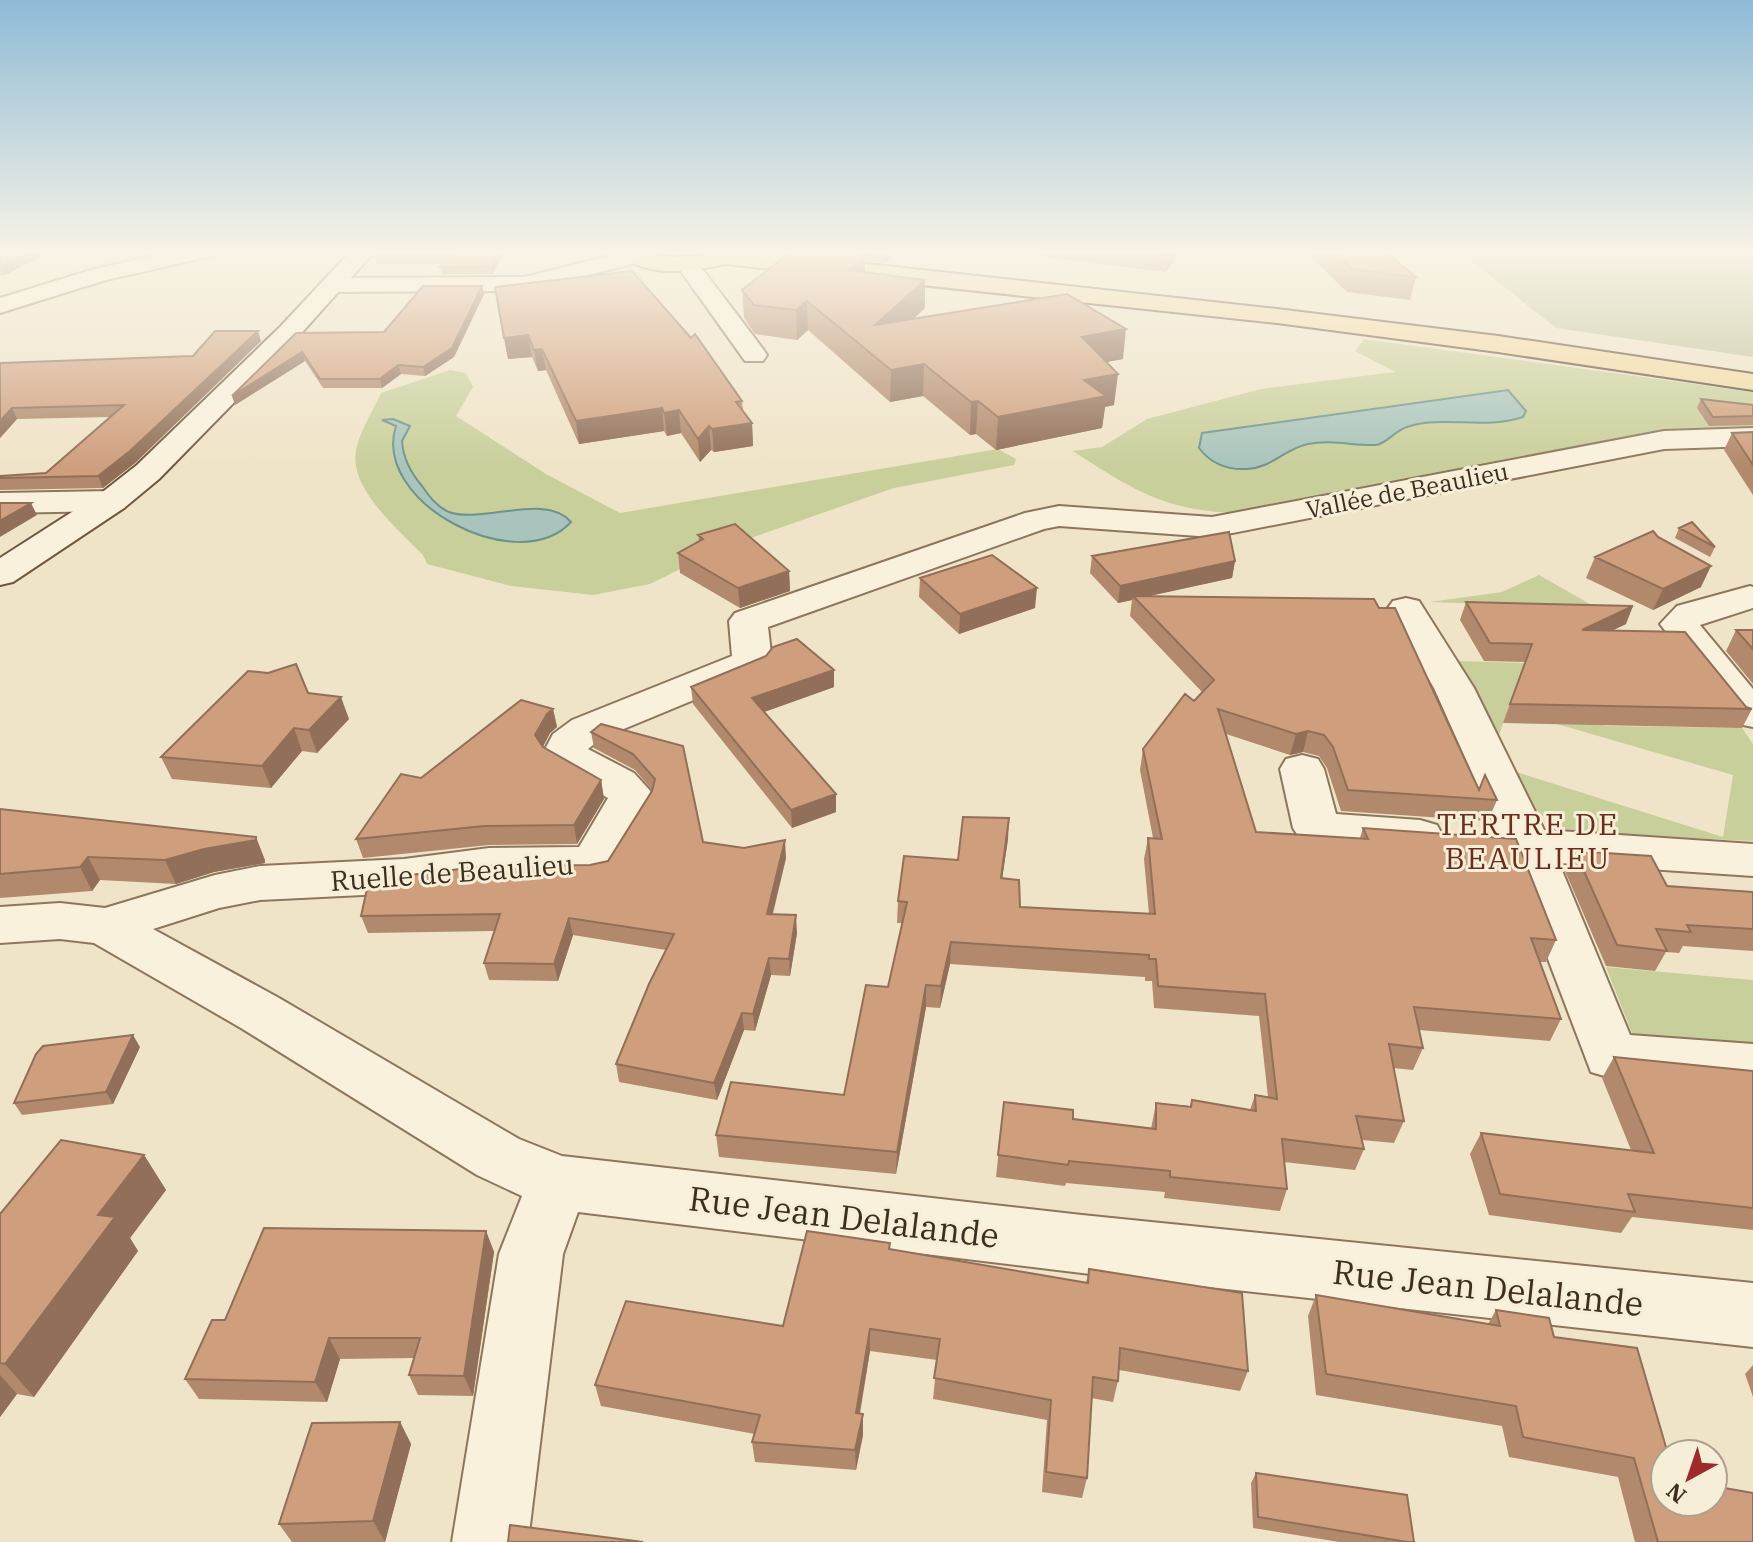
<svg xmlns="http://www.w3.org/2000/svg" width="1753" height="1542" viewBox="0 0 1753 1542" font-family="'IBM Plex Serif',serif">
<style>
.green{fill:#c9cf9b}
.cemetery{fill:#bfc49a}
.water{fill:#a9c4bc;stroke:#6f938a;stroke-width:2}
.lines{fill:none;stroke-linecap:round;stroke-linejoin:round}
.street-casing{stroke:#8d765c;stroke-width:4}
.secondary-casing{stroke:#6f573f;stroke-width:4}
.primary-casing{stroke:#5b4430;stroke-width:4}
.street{fill:#faf1dc;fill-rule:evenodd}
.secondary{fill:#faf1dc;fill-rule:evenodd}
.primary{fill:#f3d9a0;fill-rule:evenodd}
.wall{fill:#b2896c}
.shaded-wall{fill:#916f58}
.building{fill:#cf9f7d;stroke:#916f58;stroke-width:2}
.labels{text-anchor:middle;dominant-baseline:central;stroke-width:6;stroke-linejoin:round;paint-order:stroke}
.far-street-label{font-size:24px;fill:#3d2e20;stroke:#f7eed8}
.street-label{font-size:28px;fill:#3d2e20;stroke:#f7eed8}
.neighbourhood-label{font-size:30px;letter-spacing:2px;fill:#6b2e1e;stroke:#f7eed8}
.near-street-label{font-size:34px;fill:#3d2e20;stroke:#f7eed8}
</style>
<rect width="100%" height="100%" fill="#f0e4c8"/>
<path class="green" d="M1364,339L1753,392V429L1670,432L1239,513C1167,512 1131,489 1073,451L1102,447L1147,419L1261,389L1395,372L1355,351Z
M450,370L466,373L473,387L456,416L546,474L620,513L998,449L1016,459L1014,465L894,488L725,547L650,584L593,595L511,586L427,564L423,555C398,529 345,486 357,446C362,428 373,410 381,393Z
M1539,575L1597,608L1430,602L1502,592Z
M1459,661L1524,663L1554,709L1606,726L1742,728L1753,744V841L1574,833C1536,818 1529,805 1510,770L1723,837L1733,775L1508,710L1496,743Z
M1606,967L1753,980V1054L1636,1043Z"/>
<path class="cemetery" d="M1459,251H1753V357L1556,328Z"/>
<path class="water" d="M1508,390L1526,411L1523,417C1485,430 1441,415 1407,427C1396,430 1386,444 1376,445C1353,446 1332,439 1308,444C1284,449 1272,468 1247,469C1227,470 1211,464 1199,448L1202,433Z
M393,419L410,426L402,441C403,458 411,473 422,486C429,496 437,507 449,512C482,524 546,492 571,522C519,579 371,503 396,426L382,420Z"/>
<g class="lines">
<g class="street-casing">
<path id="street" d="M173,251H215L212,256L106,280L0,313V298L91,270Z
M628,251H644L647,256L644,261L525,291L333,292L325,290L321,285L325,280L333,278L525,277Z
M686,256L694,258L763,349L767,355L763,361H745L675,263Z
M1753,428V446L1664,449L1212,537L1059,526L1044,529L768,627L772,662L766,670L602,738L588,749L634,773L654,795L652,806L610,875L593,879L489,880L404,893L260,900L219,908L153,929L279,998L519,1139L562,1156L1082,1215L1753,1283V1347L1082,1273L578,1212L563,1254L528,1542H452L499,1254L522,1196L477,1175L241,1028L94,943L60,939L0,943V907L60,903L105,908L215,875L260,866L404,859L489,848L579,847L608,798L549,764L542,755L553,734L572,720L732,656L729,621L735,613L1025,513L1059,506L1212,517L1664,431Z
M112,491L124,494L128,501L124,508L112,511L0,513V493Z
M1750,586L1753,587V608L1700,625L1753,689V727L1738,724L1660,624L1677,606Z
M1406,598L1419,601L1474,688L1544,830L1753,844V876L1559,863L1630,1035L1753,1044V1090L1611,1078L1591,1072L1510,859L1488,854L1481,843L1488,832L1497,829L1434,688L1387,609L1393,601Z
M1302,755L1318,759L1324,769L1336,814L1420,820L1437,825L1443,836L1437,847L1420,852L1316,843L1300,839L1293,828L1280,769L1286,759Z"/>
</g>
<g class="secondary-casing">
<path id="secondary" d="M351,251H375L297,338L159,479L124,508L13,582L0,585V558L100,494L137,465L279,328Z"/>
</g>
<g class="primary-casing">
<path id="primary" d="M618,251C641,251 661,258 683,257C706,257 726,251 749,251L1277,309L1498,336L1753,374V390L1498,352L1277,323L724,264C694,272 641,279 618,251Z"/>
</g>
<use href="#street" class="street"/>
<use href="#secondary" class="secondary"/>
<use href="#primary" class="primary"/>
</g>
<path class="wall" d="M0,251L5,275H0Z
M380,251H504L493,274H442L440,267L442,264H377L375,256Z
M792,251H897L885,263L865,261V272L925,280V308L914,318L1123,359L1107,362L1114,405L1105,407L1102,428L996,450L976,434L970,435L923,396L890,402L808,330L797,340L755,334L744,318L742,290Z
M997,251H1180L1166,272Z
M1305,251H1384L1416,277L1410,300L1347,292Z
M482,286L484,294L454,357L425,376L401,374L382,388H323L305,361L235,405L296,333L384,332Z
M495,287L742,401L743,410L752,423L753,446L714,452L711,450L700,462L681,433L667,436L664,431L579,444L546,370L538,371L532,357L508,359Z
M261,341L135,463L103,488L0,490V478L46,473L111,417L17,419L0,438V363L193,356Z
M1701,399L1753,405V425L1709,426L1697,408Z
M1753,432V495L1724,450L1732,433Z
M1679,528L1715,547L1710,557L1675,538Z
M698,535L789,571L790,591L740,608L680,573L678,553L699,541Z
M1092,556L1235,561L1232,578L1148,596L1497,800L1488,821L1341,811L1327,768L1319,756L1303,752L1290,755L1226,734L1256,832L1360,838L1363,828L1556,940L1546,962H1540L1561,1019L1550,1041L1419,1030L1423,1048L1413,1070L1393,1068L1404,1121L1394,1143L1362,1140L1364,1149L1355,1170L1284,1162L1287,1189L1280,1211L1164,1198L1165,1192L1066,1183L1065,1186L996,1177L1004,1102L1073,1119L1151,1129L1156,1103L1190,1106L1192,1100L1250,1110L1255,1095L1268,1097L1259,1016L1154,1008L1152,981H1145V977L950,964L940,1008L926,1007L896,1174L719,1157L716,1135L844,1095L888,987L902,923H897L898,901L958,860L1008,839L1002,878L1020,907L1149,914L1144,859L1148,838H1153L1140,770L1143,749L1202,692L1130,616L1132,600L1118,603L1090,573Z
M1595,557L1701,587L1653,610L1586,578Z
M920,578L1035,608L959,634L919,597Z
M1466,602L1626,624L1611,631L1746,707L1752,709L1742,728L1503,723L1525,662L1484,661L1460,620Z
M1736,630H1753V684L1726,651Z
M766,656L834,687L764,712L836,794V812L792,828L693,704L691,687Z
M308,693L349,719L317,753L302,751L271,788L172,779L161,757Z
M553,709L557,727L550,733L543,747L601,780L604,799L577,844L489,845L363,858L356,839L421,778Z
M591,732L683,746L703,842L786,858L773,914L797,933L790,976L771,975L755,1031L744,1030L717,1100L619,1082L616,1064L666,950L573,935L558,981L489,980L484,963L494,931L368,933L361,916L608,861L652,790L635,770L594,748Z
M0,809L265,860V863L214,872L176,884L100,880L92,891L0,898Z
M1575,851L1667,886L1753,892V951L1683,946L1679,953L1666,952L1655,971L1606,966L1565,871Z
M140,1047L113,1104L22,1115L14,1103Z
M1614,1057L1753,1071V1230L1632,1217L1621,1233L1489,1215L1470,1154L1481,1133L1631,1150L1602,1078Z
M144,1155L166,1190L130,1238L138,1251L34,1397L17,1394L0,1417V1214Z
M486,1231L494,1252L473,1396L418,1395L409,1375L414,1358L340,1359L327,1402L199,1399L185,1379L225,1320Z
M890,1249L1086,1283L1089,1269L1248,1371L1240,1391L1119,1370L1118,1381L1113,1402L1091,1398L1087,1478L1082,1498L1042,1492L1047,1420L933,1399L937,1360L870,1351L860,1414H863V1435L856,1470L755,1462L752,1442L755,1434L601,1406L595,1385L783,1326Z
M1316,1295L1488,1324L1496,1310L1554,1337L1665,1502L1753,1542H1635L1618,1477L1509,1457L1502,1426L1316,1395L1308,1316Z
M1753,1365V1397L1745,1374Z
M400,1422L411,1444L385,1542H292L279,1524Z
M1256,1473L1414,1542H1339L1253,1528L1251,1483Z"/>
<path class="shaded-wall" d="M34,251H52L5,275L1,267Z
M499,251H504L493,274L492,266Z
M885,251H897L885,263Z
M1170,251H1180L1166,272L1169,254Z
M865,255V282L848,270Z
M925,280V308L875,355V325Z
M482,286L484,294L454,357L425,376L423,367Z
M807,301L808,330L797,340L796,310Z
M1126,329L1123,359L1079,367L1082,337Z
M258,331L261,341L135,463L103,488L98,476Z
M528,335L532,357L508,359L504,338Z
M542,349L546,370L538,371L534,350Z
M302,352L305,361L235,405L232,396Z
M924,364L923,396L890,402L891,370Z
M398,365L401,374L382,388L380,379Z
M1118,374L1114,405L1105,407L1102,428L996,450L998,417L1084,380Z
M978,401L976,434L970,435L971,402Z
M12,408L17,419L0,438V421Z
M662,408L664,431L579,444L576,421Z
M679,410L681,433L667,436L664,413Z
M752,423L753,446L714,452L712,429Z
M709,426L711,450L700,462L698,439Z
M31,503L37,515L0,537V521Z
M1235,561L1232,578L1136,599L1133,596L1132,600L1118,603L1120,586Z
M1711,566L1701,587L1653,610L1663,589Z
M789,571L790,591L740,608L738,588Z
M1037,588L1035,608L959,634L960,614Z
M1633,606L1626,624L1575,648L1582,630Z
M834,670V687L753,716L752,698Z
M341,697L349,719L317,753L309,730Z
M553,709L557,727L550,733L539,754L535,735L547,714Z
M294,728L302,751L271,788L262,766Z
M1308,731L1303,752L1290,755L1296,734Z
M601,780L604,799L577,844L574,825Z
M836,794V812L792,828L791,810Z
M1009,818L1008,839L999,900L1001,878Z
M256,837L265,860V863L214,872L176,884L165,860L204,849Z
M785,840L786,858L768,931L767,914Z
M88,857L100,880L92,891L80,867Z
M796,915L797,933L790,976L789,959Z
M569,918L573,935L558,981L554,964Z
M951,942L950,964L940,1008L941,986Z
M769,958L771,975L755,1031L753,1014Z
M926,985V1007L896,1174L897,1152Z
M742,1013L744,1030L717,1100L714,1083Z
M133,1035L140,1047L113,1104L106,1092Z
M144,1155L166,1190L130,1238L138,1251L34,1397L5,1364L98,1215Z
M486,1231L494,1252L473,1396L464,1376Z
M870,1329V1351L856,1433V1413Z
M329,1338L340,1359L327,1402L315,1382Z
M0,1375L17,1394L0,1417Z
M863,1414V1435L856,1470L855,1450Z
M400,1422L411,1444L385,1542L373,1521Z"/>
<path class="building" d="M0,251H34L1,267H0Z
M380,251H499L492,266L440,267L449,256H375Z
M792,251H833L865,255L848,270L925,280L875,325L1067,294L1126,329L1082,337L1118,374L1084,380L1106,396L998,417L978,401L971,402L924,364L891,370L807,301L796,310L754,305L742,290Z
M1150,251H1170L1169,254Z
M1333,251H1384L1416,277L1352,269Z
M632,271L691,338L695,334L742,401L736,402L752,423L712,429L709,426L698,439L679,410L664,413L662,408L576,421L542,349L534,350L528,335L504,338L495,287Z
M423,286H482L452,348L423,367L398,365L380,379H320L302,352L232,396L296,333L384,332Z
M215,331H258L130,451L98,476L0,478V476L46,473L124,405L12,408L0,421V363L193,356Z
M1701,399L1753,405V416L1713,417Z
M1753,432V465L1732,433Z
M0,503H31L0,521Z
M1692,522L1715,547L1679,528Z
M735,524L789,571L738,588L678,553L703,539L698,535Z
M1653,531L1658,537L1711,566L1663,589L1595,557Z
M1229,532L1235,561L1120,586L1092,556Z
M992,555L1037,588L960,614L920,578Z
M1133,596L1374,599L1379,608H1395L1479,790L1485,775L1497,800L1348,790L1333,747L1324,735L1308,731L1296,734L1218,709L1256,832L1368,839L1363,828L1516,839L1556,940L1531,938L1561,1019L1414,1007L1423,1048L1389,1044L1404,1121L1356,1116L1364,1149L1282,1139L1287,1189L1170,1177V1171L1069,1161L1068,1165L998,1155L1004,1102L1073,1110V1119L1156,1129V1103L1191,1107L1192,1100L1256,1111L1255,1095L1277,1099L1265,994L1158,986L1156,959H1149V955L951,942L941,986L926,985L897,1152L716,1135L731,1082L844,1095L866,985L888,987L907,902L898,901L904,856L958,860L963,817L1009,818L1001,878L1019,880L1020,907L1155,914L1148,838L1162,839L1143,749L1185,694L1194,701L1214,680Z
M1466,602L1633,606L1582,630L1685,632L1746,707L1752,709L1510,704L1532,644L1490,643Z
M1736,630H1753V649Z
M797,639L834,670L752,698L836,794L791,810L691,687L766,656L773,647Z
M296,664L308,693L341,697L309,730L294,728L262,766L161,757L248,671L268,673Z
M521,700L553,709L547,714L535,735L543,747L601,780L574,825L484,826L356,839L401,774L421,778Z
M601,724L683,746L703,842L744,848L785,840L767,914L796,915L789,959L769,958L753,1014L742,1013L714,1083L616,1064L649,984L674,934L569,918L554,964L484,963L500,914L361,916L369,880L485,866L590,865L608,861L652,791L655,779L633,754L591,732Z
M0,809L256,837V840L204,849L165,860L88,857L80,867L0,874Z
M1575,851L1651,856L1667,886L1753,892V929L1687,925L1691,932L1656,929L1667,951L1617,945Z
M133,1035L106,1092L14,1103L36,1054L43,1046Z
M1614,1057L1753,1071V1208L1628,1194L1635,1212L1500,1194L1481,1133L1654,1153Z
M61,1140L144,1155L98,1215L115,1217L5,1364L0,1363V1214Z
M264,1228L486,1231L464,1376L409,1375L420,1338H329L315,1382L185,1379L212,1320H225Z
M807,1231L890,1243L889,1249L1088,1283L1089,1269L1242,1293L1248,1371L1120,1348L1118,1381L1093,1377L1087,1478L1046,1472L1051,1400L934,1378L940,1339L870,1329L856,1413L863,1414L855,1450L752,1442L760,1415L595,1385L626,1301L783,1326Z
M1316,1295L1500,1326L1496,1310L1549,1318L1554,1337L1637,1348L1668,1454H1665V1502H1713V1486L1753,1493V1542H1658L1634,1458L1523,1437L1516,1406L1326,1374Z
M400,1422L373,1521L279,1524L312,1423Z
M1256,1473L1407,1495L1414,1542H1407L1258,1517Z
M510,1525L643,1542H508Z"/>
<linearGradient id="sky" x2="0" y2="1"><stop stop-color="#8fbad6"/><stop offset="0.54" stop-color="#f8f3e6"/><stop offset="1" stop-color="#f8f3e6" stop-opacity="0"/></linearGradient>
<rect width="1753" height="467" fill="url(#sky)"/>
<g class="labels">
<g class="far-street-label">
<text transform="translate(1407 490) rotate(-11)">Vallée de Beaulieu</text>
</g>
<g class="street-label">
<text transform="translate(452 872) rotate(-4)">Ruelle de Beaulieu</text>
</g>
<g class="neighbourhood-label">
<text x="1528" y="823">TERTRE DE<tspan x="1528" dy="34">BEAULIEU</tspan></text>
</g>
<g class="near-street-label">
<text transform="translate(844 1216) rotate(7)">Rue Jean Delalande</text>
<text transform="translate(1488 1287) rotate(6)">Rue Jean Delalande</text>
</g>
</g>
<g transform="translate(1689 1478) rotate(220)"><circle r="38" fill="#f7eed8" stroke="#ada18e" stroke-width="2"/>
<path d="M0-6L14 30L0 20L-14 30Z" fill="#9e2a2b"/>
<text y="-12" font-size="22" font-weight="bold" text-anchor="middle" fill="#3d2e20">N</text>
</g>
</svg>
